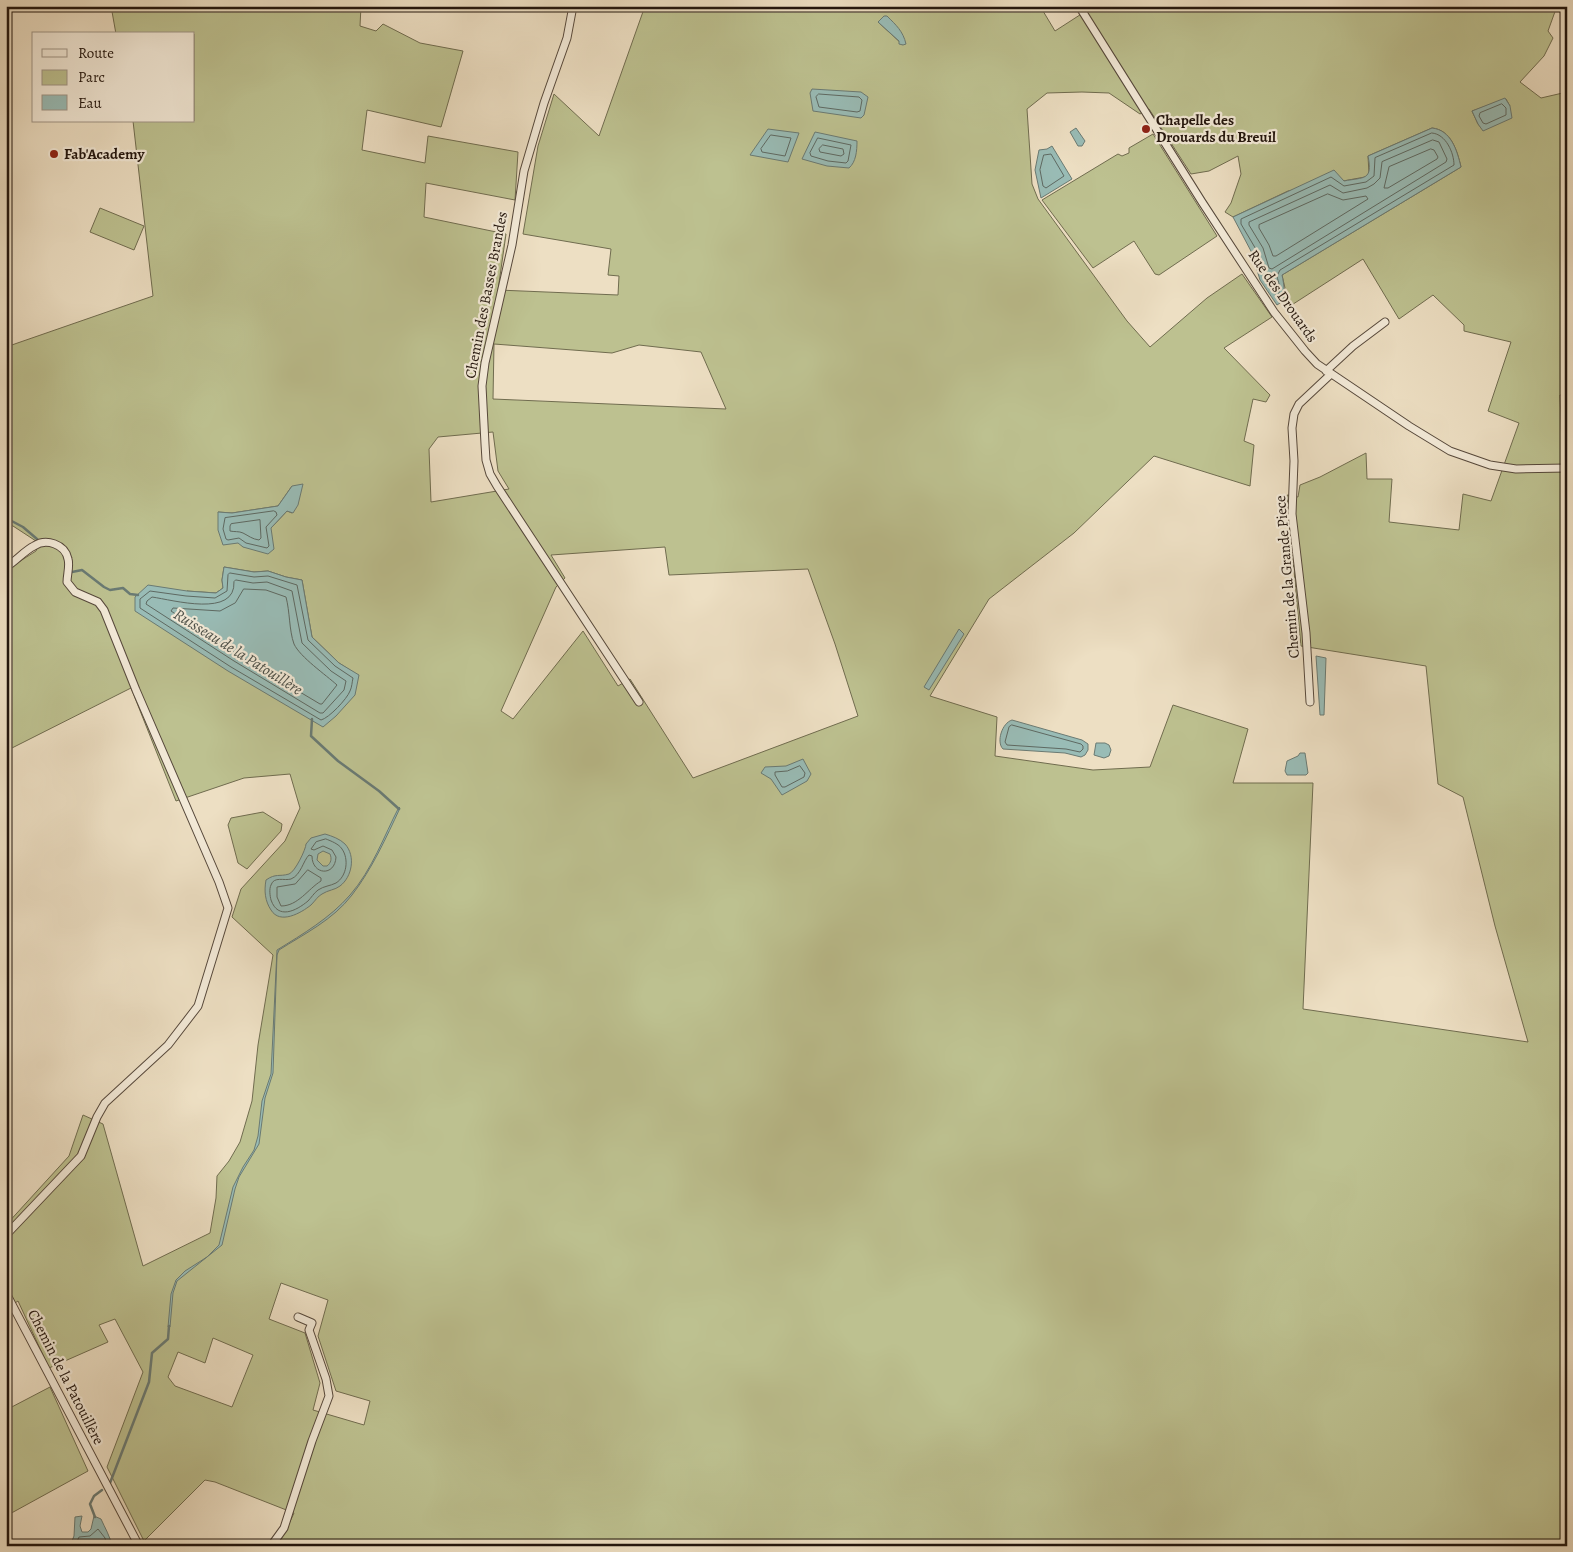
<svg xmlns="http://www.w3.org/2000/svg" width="1573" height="1552" viewBox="0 0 1573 1552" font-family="Alegreya,serif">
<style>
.green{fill:#bdc190;stroke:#706c4f;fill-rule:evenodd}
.water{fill:#99bcb6;stroke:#6a7a73;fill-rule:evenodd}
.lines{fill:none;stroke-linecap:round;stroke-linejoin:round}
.shore{stroke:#5e6962;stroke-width:1}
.stream{stroke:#6a7a73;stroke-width:2.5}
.street-casing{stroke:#56483b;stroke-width:9}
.street{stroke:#f3ead8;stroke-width:7}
.poi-dot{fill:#8f2418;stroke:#f3ead8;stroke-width:2}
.labels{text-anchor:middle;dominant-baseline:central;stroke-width:4.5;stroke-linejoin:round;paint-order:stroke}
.poi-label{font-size:15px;font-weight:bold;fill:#23160e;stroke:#f3ead8;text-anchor:start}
.street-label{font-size:15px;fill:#23160e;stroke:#f3ead8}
.water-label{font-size:16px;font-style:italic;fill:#4c5049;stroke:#f3ead8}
</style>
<rect width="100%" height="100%" fill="#eddfc3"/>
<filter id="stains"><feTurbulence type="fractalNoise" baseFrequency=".004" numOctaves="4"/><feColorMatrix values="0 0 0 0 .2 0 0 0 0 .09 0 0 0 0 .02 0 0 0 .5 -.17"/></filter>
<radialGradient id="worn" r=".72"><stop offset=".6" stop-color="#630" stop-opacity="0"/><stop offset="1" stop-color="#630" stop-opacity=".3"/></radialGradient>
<path class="green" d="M111,6H361L360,26L376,31L383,24L420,43L463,51L441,127L367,110L362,150L425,163L428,136L518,152L515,200L426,183L424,217L506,234L498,290L618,295L619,276L608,275L611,249L523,234L538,146L554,94L599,136L645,6H1040L1055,31L1086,11L1084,6H1398L1400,8L1414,6H1557L1548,31L1553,38L1544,56L1520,82L1541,98L1567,92V395H1560L1563,472H1567V1546H275L287,1528L294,1513L215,1482L205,1480L144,1541L107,1467L143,1372L115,1319L99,1325L108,1342L49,1368L18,1301L6,1309V1225L69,1156L83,1115L103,1124L143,1266L210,1233L216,1198L217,1176L229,1161L240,1142L252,1101L258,1045L273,955L232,917L241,889L285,841L300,808L290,774L244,778L176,801L131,688L6,751V570L36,551L39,543L13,526L6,524V347L153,296L133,121H194V34H116ZM886,16L903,45L878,22ZM1082,92L1109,93L1140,114L1149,109L1191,174L1209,171L1238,156L1241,174L1231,203L1225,212L1233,217L1288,191L1365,177L1369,174L1368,156L1432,128C1451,130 1457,150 1461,167L1282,275L1285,288L1283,301L1287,308L1363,259L1399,319L1433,295L1464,325V331L1511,342L1488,411L1519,423L1491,501L1463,494L1459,530L1389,522L1392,479H1367L1366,453L1320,477L1300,485L1298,497L1287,495L1301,646L1426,666L1438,784L1463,797L1495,926L1528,1042L1303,1009L1313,783H1233L1248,729L1173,705L1150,767L1093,770L995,756L997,717L930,696L989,599L1074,533L1154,456L1250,486L1254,445L1244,441L1253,399L1266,402L1270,395L1224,348L1272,317L1242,274L1207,298L1150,347L1127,321L1038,199L1032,184L1027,109L1047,93ZM1506,99L1510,106L1483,130L1478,124L1472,111ZM494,344L612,353L639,345L701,352L726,409L493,399ZM493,432L498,471L509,489L431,502L429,449L438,437ZM292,486V513L287,511L271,528L243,547L218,512L232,513L278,506ZM665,547L669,575L808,569L835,644L858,716L693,778L630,679L618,686L583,631L513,719L501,711L556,587L565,578L551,555ZM224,567L254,572L268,571L286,577L302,580L312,637L339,663L359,676L187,591L216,593L223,588L222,580ZM281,1283L328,1300L318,1336L336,1391L370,1401L364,1425L313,1410L320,1383L305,1333L269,1319ZM213,1338L253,1355L232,1407L175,1386L168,1377L178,1352L205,1363Z
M1153,134L1217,236L1159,275L1155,274L1134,241L1093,268L1042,200L1118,154L1122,156L1129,153V148Z
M100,208L144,226L134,250L90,232Z
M263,812L282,824L281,831L247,869L238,863L228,825L231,818Z
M50,1387L88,1471L6,1516V1410Z"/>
<path class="water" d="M884,16H887C896,25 903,31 906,44L903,45L899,44V41L878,22Z
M812,89L861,92L868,97L864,115L861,118L813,111L810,93Z
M1505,98L1510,106L1512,118L1483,131L1478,124L1472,111Z
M1076,128L1085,141L1082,146H1078L1070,132Z
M1432,128C1451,130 1457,150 1461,167L1282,275C1284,285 1285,291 1283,301L1277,305L1260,280L1252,253L1233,217L1334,170L1344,181C1364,177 1373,181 1368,156Z
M768,129L799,133L788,162L750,155Z
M815,132L857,141C857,151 856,162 849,168L827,166L802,159Z
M1052,146L1072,179L1041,198L1035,170L1039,150L1047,149Z
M303,484L298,505L293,513L287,511L271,528L274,549L268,554L243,547L238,543L223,545L218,530V512L232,513L278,506L292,486Z
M224,567L254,572L268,571L286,577L302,580L312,637L339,663L359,675L355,695L336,716L323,727L228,671L135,611V597L148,585L187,591L216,593L223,588L222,580Z
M959,629L964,634L929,690L924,687Z
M1316,656L1326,658L1324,715H1320Z
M1012,720L1082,740L1088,744V750L1085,755L1081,757L1065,753L1003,749C996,742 1002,723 1012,720Z
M1096,743H1105L1109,745L1111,750L1109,756L1104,758L1094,755Z
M1300,753H1305L1308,773L1306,775H1287L1285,771L1287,761L1298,756Z
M803,759L811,774L807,781L782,795L771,779L761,773L765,767L786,766Z
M399,807L400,808C386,838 372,869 352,895C333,920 304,934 279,950L277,955L273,1073L265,1098L259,1144L239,1177L235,1189L222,1245L177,1281L173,1293L170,1327H168L171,1294L176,1280L185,1271L207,1257L219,1245L233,1187L243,1167L254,1150L258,1136L262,1101L271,1074L277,950C303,934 330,918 350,895C372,870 384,836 399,807Z
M325,834C332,836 340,839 345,844C356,856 352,877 340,886C335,890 328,890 322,894C318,896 315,901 311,905C301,913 280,925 271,910C265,901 264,891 266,880C276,873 279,877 289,874C295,872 306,849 306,844L311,838ZM323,851L330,854C332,859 331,863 327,866H323L317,860L318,854Z
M82,1516L80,1526L82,1532H88L91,1529L94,1516L101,1519C105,1528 110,1536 112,1546H70L74,1536L75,1517Z"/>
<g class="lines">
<path class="shore" d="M819,94L859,97L862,100L860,111L857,112L819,107L816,97Z
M1502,104L1506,108V115L1486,124L1483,123L1479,116L1480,113Z
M1432,133C1446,134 1454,153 1454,165L1280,270L1277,276C1278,282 1282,289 1278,295L1275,294L1264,278L1257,251L1241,224V219L1331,177L1344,186L1366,182L1374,176L1375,158Z
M771,135L791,138L785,156L762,152L761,149Z
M818,138L851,145L848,161L846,163L828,161L811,156L810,153Z
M1433,140L1439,142L1447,159L1446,162L1272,269L1269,268L1263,248L1249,225V222L1330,185L1343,193L1367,188L1374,184L1380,178L1382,162Z
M823,145L843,149L844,154L841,156L820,152L819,149Z
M1431,149L1434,150L1438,157L1437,159L1388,188H1384L1389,167Z
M1044,155L1051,154L1064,176L1046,188L1043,186L1040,170Z
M1328,194L1343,200L1366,196L1368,199L1276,256H1273L1269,245L1259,228V225Z
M274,511L276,512L277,515L266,527L269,546L267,548L246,543L239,538L228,540L226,539L223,529L225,518Z
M260,520L261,538L259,540C252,539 249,536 243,533C239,531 234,532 230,531V526L231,524Z
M230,573L254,577L268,576L297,585L308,640L335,666L353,678C352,682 352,687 350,691C347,699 329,718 321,720L231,667L140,608V599L150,591L186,596L215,598L227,591L228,575Z
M236,580L253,583L267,582L292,591L302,643L331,671L346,681L344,690L323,713H320L234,661L146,604L147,601L152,597C173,600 236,618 234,582Z
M244,589L266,590L286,597C290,612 289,630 294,644C300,657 326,675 337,685L322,704H320L238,655L171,611L173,608L220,611L235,603Z
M1012,725L1081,744L1083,746V749L1080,752L1066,749L1007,745L1005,742L1009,727Z
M800,766L805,773L804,777L785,787H782L775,775V772L787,771Z
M326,839C331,841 339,844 342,849C349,859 347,876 336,883C330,886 324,886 318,890C314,893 311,898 308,901C296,911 278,920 271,900C270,896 269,889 271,885C274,876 284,881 291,879C301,875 303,861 309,855L312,856C312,875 335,877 336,857L332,850L323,846L314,850L311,849L316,842Z
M308,870L321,878V881C308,889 298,906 281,906L277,897V887L295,884Z
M75,1546L79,1537L90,1536L98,1529L105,1538L107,1546"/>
<path class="stream" d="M6,518L23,527L37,539
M72,572L82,570L104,587L110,590L123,588L130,594L138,595
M312,719L311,736L338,761L379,791L399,809
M110,1483L149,1382L152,1353L168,1339L169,1326
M95,1517L90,1504L94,1496L102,1490"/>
<g class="street-casing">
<path id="street" d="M573,6L567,38L544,103L524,171L512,245L485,363L482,386L485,444L486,460L490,474L497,486L639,702
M1079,6L1202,202L1274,312L1305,351L1317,364L1409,426L1450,451L1490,465L1516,469L1567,468
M1326,371L1353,346L1385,322
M6,567C16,561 24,551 34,546C46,538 65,544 68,559C70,566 67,575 67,582L75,592L98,602L104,610L136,690L219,882L228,908L198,1006L168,1045L105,1103L97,1117L81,1156L6,1235
M1310,702L1306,633L1292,514L1294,461L1292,428L1294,414L1299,404L1331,374
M6,1293L139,1546
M271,1546L284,1528L312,1441L329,1396L326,1379L309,1330L312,1323L298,1317"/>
</g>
<use href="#street" class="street"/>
</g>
<g class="poi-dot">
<circle cx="1146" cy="129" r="5"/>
<circle cx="54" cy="154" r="5"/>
</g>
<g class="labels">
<g class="poi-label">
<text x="1156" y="120">Chapelle des<tspan x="1156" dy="17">Drouards du Breuil</tspan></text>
<text x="64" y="154">Fab'Academy</text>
</g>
<g class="street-label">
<text transform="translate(486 295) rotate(-79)">Chemin des Basses Brandes</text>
<text transform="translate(1283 296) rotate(55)">Rue des Drouards</text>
<text transform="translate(1287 577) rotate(-95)">Chemin de la Grande Piece</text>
<text transform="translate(66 1377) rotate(63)">Chemin de la Patouillère</text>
</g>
<g class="water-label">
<text transform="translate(238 652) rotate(32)">Ruisseau de la Patouillère</text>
</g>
</g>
<rect width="1573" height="1552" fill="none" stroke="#eddfc3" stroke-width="25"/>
<rect x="8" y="8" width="1558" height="1537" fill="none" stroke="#23160e" stroke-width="2.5"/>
<rect x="12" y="12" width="1548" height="1527" fill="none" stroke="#23160e"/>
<rect x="32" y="32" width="162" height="90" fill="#f3ead8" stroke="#a09587"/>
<rect x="42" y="49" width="25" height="8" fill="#f3ead8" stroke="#a09587"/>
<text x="78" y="58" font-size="15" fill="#23160e">Route</text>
<rect x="42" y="70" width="25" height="15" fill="#bdc190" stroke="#a09587"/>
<text x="78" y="82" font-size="15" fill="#23160e">Parc</text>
<rect x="42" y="95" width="25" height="15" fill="#99bcb6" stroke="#a09587"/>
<text x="78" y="108" font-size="15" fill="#23160e">Eau</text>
<rect width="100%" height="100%" filter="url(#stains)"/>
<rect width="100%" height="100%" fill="url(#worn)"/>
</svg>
